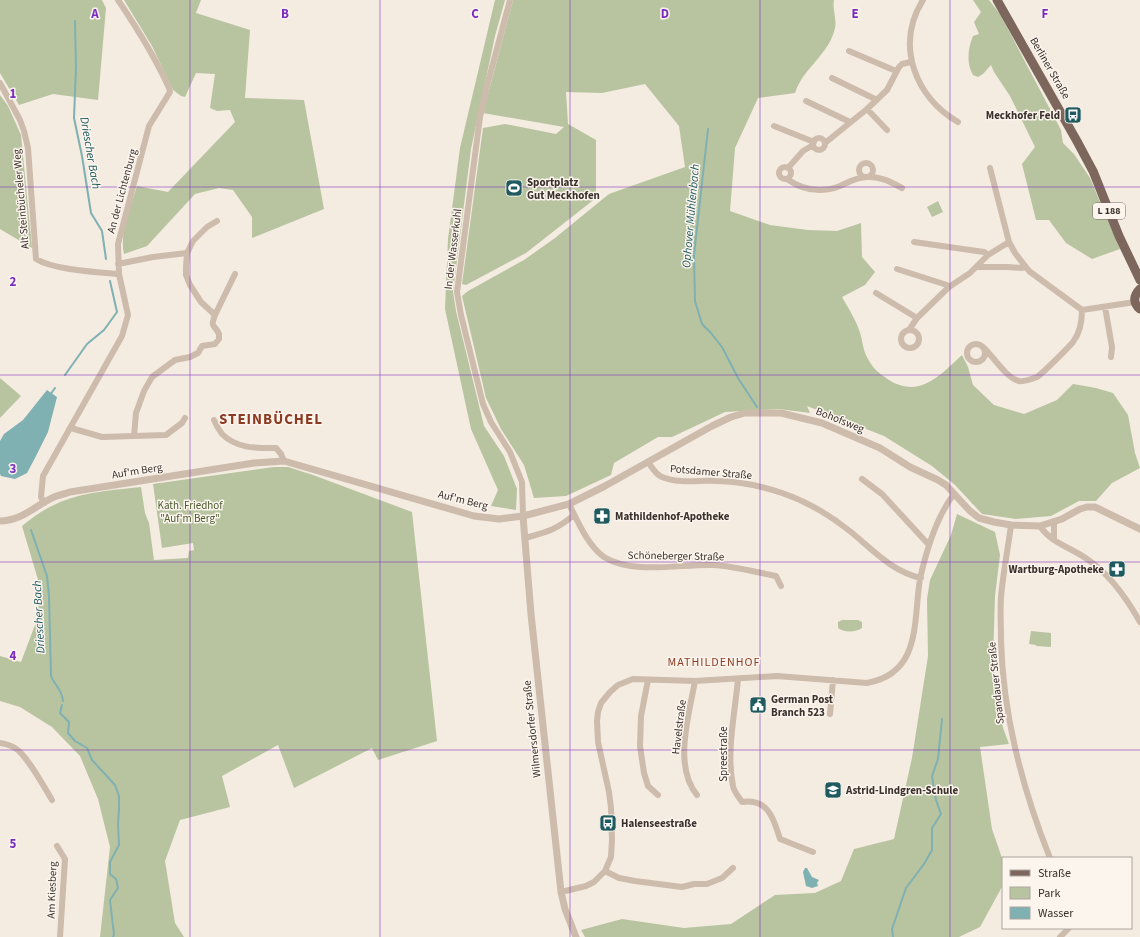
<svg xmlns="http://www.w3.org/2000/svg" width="1140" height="937" viewBox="0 0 1140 937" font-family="'Source Sans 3',sans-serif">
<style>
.green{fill:#b8c4a0}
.water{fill:#7fb0b2}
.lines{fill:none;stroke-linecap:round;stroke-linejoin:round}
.stream{stroke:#7fb0b2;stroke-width:2}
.minor{stroke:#cdbbac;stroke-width:6}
.tertiary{stroke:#cdbbac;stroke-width:7}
.primary{stroke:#7d675c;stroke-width:9}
.grid{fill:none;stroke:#7b2cbf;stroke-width:1;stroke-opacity:0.55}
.labels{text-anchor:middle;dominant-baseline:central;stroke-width:3;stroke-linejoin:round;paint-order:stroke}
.shield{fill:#fbf5ee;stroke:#756b66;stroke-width:1}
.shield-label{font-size:10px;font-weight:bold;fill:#3b302b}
.street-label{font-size:11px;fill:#3b302b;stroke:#fbf5ee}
.poi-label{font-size:11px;font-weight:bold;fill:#3b302b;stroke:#fbf5ee;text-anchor:start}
.park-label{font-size:11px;fill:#4a5a2e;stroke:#fbf5ee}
.water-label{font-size:12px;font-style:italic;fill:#1f5a5e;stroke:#fbf5ee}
.neighbourhood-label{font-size:12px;letter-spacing:1px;fill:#8c3b22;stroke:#fbf5ee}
.district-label{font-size:15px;font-weight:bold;letter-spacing:1px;fill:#8c3b22;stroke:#fbf5ee}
.grid-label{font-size:13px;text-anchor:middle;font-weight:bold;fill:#7b2cbf;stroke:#fbf5ee;stroke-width:3;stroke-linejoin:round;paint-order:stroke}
</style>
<rect width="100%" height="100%" fill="#f4ebe1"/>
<path class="green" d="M0,0H102L106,8L98,100L53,94L19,105L0,73Z
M124,0H201L196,13L250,30L245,98L304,100L324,209L252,238V217L233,190L219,188L195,194L147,246L124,254C119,234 131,206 137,186L168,192L235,122L230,110L217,111L210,108L215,74L196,73L185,97L181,96L173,90L152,46Z
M495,0H505L495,36L471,149L453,292L456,311L484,426L504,456L517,489L516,510L491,506L498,490L471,429L445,309L448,239L460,148Z
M513,0H834C832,9 837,19 835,28C829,55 803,68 795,93L758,98L735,148L730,211L770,225L808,230L837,231L861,223L862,257L875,272L865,285L842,297C848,308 855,318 859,330C863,339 862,349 868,359C874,370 879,373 889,380C920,399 940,375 962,355L968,367L973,385L994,405L1024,414L1057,400L1073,384L1096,388L1113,393L1128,415L1135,453L1140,468L1112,483L1096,501H1079L1051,516L1016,519L982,514L955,485L932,466L884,436L807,406L810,413L779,409L725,412L672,437H658L614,463L611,475L566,496L534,498L524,465L501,429L486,398L462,296L468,291L524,260L555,238L609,194L685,167L679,126L645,84L602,93L566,92L568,124L596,140V198L526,253L466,285L462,284L483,128L505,124L556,134L564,127L483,113Z
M973,0H989L1000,14L1061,130L1063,143L1074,154L1090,178L1120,249L1092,259L1066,243L1049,220H1036L1022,164L1035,147L1010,96L994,72L991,65L983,74L978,77L973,75C966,63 968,48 973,36L979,34L974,22L981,12Z
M0,95L8,106L21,135L32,248L0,229Z
M938,201L943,212L932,217L927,207Z
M0,378L21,396L0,418Z
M274,467H288L313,475L412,512L437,741L378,760L372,748L294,788L278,745L222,776L230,807L180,820L165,861L175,923L184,937H100L110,847L98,799L80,756L52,727L20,707L0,701V656L21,662L38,617L39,583L22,526C32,518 44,509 56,504C81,492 114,490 141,487L145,513L149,523L154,560L188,558L189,551L194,550L193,543L162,548L153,484Z
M957,514L995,532L1000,555L995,596L993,662L1003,728L1009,744L980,747L992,829L1003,861V885L980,927L959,937H585L581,930L622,919L684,928L731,924L775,895L815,893L841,881L854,849L894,839L912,758L928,656L927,599L930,580L951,535Z
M842,620H858L862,622V628C856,632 844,633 838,628V622Z
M1031,631L1051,633V647L1036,646V645L1029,644Z"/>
<path class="water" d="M47,390L57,397L48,432L35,458L27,473L15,479L1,476L0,474V441L4,434L23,420Z
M805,868H807L812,877L819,880L817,883L818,886L812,888L806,886L803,872Z"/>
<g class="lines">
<path class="stream" d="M75,21L76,67L74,118L82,156L91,213L102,231L106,259
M708,129L694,255L695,301L702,324L711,333L722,347L738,378L757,407
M65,375L87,344L104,330L117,312L110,281
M50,395L55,388
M31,530L47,576L49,596L51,676C55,686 62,689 63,701
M62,705L60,713L69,722L68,733L75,741L87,748L92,760L115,785L119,796V809L118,824L119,845L110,862V874L116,879L118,888L110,900L114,935L113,937
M893,937L892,929L906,888L924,864L932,850V828L941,814L936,800L932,776L938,759L942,719"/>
<path class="minor" d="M510,0L488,82L480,117L457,292L461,315L483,404L491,422L510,452L522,482L523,516
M923,0C895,45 915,97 958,122
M849,51L896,71
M832,78L877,100
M0,83L20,120L24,131L28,148L36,259C54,270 97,272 119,274
M806,101L850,122
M867,109L887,130
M774,126L814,142
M813 144a6 6 0 1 1 12 0a6 6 0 1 1-12 0Z
M825,143L867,109L887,90L899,67L902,64L911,62
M859 170a7 7 0 1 1 14 0a7 7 0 1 1-14 0Z
M779 173a6 6 0 1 1 12 0a6 6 0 1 1-12 0Z
M788,168L803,151L813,145
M990,168L1009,242L1015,253L1029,271L1082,310L1135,302
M787,179C804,191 822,193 840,186C849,182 857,177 867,177C880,176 891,182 902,188
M914,242L984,252L988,255
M118,264L153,257L187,253
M977,267H1007L1022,268L1025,267
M897,269L947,285L949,287
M876,293L917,318
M1105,307L1112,347L1111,357
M215,315L235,274
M901 339a9 9 0 1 1 18 0a9 9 0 1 1-18 0Z
M909,330L917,318L949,287L970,273L988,255L1009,242
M967 353a9 9 0 1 1 18 0a9 9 0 1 1-18 0Z
M983,347C994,357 1006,378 1019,381C1025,382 1032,379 1037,377C1043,373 1068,348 1073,342C1080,333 1082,320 1082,310
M214,420C216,425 219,430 222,434C237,449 257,448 276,448L281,454L284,461
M71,428L102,437L134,436L136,413L144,391L152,377L175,360L190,357L198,353L202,346L215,344L219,339V334C214,323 210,329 215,315L201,302L190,285L186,275V267L187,253L193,241L207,227L217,221
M134,436L166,435L182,423L185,418
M648,462C652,467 655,474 662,477C679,484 699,480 716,481C738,481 761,486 782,493C806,501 831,516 851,532C873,550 891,571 921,578
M862,479L882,494L929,545
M44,503L41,497L43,476L122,336L128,315L119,274L118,244L149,126L170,92L169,88C155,57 137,28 118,0
M569,504C578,522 588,546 604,557C633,575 680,564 713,565C734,566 755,572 776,576L781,586
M1054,522V539
M1011,525C1008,549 1003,573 1001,597C1000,611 1001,626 1001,640C1003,715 1022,788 1050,858
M1040,526C1051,543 1072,548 1087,559C1110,574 1127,599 1140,622
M525,538C547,532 556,530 574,515
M738,679C735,714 726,751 733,786C734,792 739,797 742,802C768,798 774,819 780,839L813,852
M648,680L641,716L640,746L644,773L648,786L658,795
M695,681C689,715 673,766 697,795
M830,714L833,680
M0,743C6,744 10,745 15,748C27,755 44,787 52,800
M57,846L65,859L60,937
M605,871L619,878L635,881L682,887L694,884H707L722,878L733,868
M561,892L586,886L594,882L605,871L611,857L612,840L611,808L609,792L598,742L597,721L598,712L601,703L610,692L618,685L633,679L695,681L777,676L867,683C922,673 913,621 920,579C926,552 937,516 954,494
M1060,937L1069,928"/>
<path class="tertiary" d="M523,516L531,614L561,892L565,909L576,937
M0,521C22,521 36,505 54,497C59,495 65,494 70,492L254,463L284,461L474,516L499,519L523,516L569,504L605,486L712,426L731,417L745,413H781L822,423L880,448L910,467L938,480L946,485L970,511L979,518L994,522L1011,525L1040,526L1062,519L1080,509L1087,507H1095L1140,529"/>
<path class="primary" d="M997,0L1078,143L1093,171L1119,236L1140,280
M1140,289C1133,296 1133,303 1140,309"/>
</g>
<path class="grid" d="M190,0V937M380,0V937M570,0V937M760,0V937M950,0V937M0,187H1140M0,375H1140M0,562H1140M0,750H1140"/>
<defs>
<g id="bus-square" transform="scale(0.9)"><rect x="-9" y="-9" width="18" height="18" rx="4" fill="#1f5a5e" stroke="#fbf5ee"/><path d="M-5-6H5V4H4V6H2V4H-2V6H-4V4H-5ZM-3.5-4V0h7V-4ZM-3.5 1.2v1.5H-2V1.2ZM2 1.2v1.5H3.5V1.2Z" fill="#fff"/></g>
<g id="stadium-square" transform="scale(0.9)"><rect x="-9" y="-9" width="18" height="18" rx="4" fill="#1f5a5e" stroke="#fbf5ee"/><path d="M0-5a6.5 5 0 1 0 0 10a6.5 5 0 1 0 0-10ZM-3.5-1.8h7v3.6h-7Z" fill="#fff"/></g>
<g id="pharmacy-square" transform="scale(0.9)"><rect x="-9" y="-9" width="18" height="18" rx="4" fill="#1f5a5e" stroke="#fbf5ee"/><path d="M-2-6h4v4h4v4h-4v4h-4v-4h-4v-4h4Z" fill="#fff"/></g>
<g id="civic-square" transform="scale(0.9)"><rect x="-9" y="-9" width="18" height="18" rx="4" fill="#1f5a5e" stroke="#fbf5ee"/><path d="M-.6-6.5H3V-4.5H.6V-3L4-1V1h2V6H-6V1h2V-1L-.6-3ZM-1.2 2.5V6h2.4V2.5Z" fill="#fff"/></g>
<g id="school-square" transform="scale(0.9)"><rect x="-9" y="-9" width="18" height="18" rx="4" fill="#1f5a5e" stroke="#fbf5ee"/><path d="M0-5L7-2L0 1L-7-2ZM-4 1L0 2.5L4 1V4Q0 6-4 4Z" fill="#fff"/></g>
</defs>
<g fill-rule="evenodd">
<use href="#bus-square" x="1073" y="115"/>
<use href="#stadium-square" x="514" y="188"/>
<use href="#pharmacy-square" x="602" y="516"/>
<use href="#pharmacy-square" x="1117" y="569"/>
<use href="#civic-square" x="758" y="705"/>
<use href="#school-square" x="833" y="790"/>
<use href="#bus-square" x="608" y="823"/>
</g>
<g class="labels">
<rect class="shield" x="1093" y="203" width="32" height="16" rx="3"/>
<g class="shield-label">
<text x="1109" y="211">L 188</text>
</g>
<g class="street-label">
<text transform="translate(1050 68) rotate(60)">Berliner Straße</text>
<text transform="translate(122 191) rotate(-75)">An der Lichtenburg</text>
<text transform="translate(21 199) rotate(-95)">Alt Steinbücheler Weg</text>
<text transform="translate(453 249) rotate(-83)">In der Wasserkuhl</text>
<text transform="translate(840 420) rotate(22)">Bohofsweg</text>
<text transform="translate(137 471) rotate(-9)">Auf'm Berg</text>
<text transform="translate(711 472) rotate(5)">Potsdamer Straße</text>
<text transform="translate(463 500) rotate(14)">Auf'm Berg</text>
<text transform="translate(676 556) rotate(1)">Schöneberger Straße</text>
<text transform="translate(996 683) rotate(-96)">Spandauer Straße</text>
<text transform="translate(679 727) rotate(-83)">Havelstraße</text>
<text transform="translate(532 729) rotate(-96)">Wilmersdorfer Straße</text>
<text transform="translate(723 754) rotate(-90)">Spreestraße</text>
<text transform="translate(52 890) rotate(-88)">Am Kiesberg</text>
</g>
<g class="poi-label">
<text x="1060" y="115" text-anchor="end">Meckhofer Feld</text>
<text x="527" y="182">Sportplatz<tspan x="527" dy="13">Gut Meckhofen</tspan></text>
<text x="615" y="516">Mathildenhof-Apotheke</text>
<text x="1104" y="569" text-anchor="end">Wartburg-Apotheke</text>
<text x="771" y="699">German Post<tspan x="771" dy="13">Branch 523</tspan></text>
<text x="846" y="790">Astrid-Lindgren-Schule</text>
<text x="621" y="823">Halenseestraße</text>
</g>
<g class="park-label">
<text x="190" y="505">Kath. Friedhof<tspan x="190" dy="13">"Auf'm Berg"</tspan></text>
</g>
<g class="water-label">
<text transform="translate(90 153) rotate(80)">Driescher Bach</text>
<text transform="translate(691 216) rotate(-85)">Ophover Mühlenbach</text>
<text transform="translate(39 617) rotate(-93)">Driescher Bach</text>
</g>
<g class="neighbourhood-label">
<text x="714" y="662">MATHILDENHOF</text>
</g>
<g class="district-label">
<text x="271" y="419">STEINBÜCHEL</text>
</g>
</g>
<g class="grid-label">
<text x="95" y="18">A</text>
<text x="285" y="18">B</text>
<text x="475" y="18">C</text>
<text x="665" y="18">D</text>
<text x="855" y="18">E</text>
<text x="1045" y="18">F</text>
<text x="13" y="98">1</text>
<text x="13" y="286">2</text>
<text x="13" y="473">3</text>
<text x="13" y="660">4</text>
<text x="13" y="848">5</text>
</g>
<rect x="1002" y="857" width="130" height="72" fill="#fbf5ee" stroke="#aea6a0"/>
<rect x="1010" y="870" width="20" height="6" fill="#7d675c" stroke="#aea6a0"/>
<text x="1038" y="877" font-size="12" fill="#3b302b">Straße</text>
<rect x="1010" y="887" width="20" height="12" fill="#b8c4a0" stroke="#aea6a0"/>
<text x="1038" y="897" font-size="12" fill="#3b302b">Park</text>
<rect x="1010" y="907" width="20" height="12" fill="#7fb0b2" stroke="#aea6a0"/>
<text x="1038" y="917" font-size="12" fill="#3b302b">Wasser</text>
</svg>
